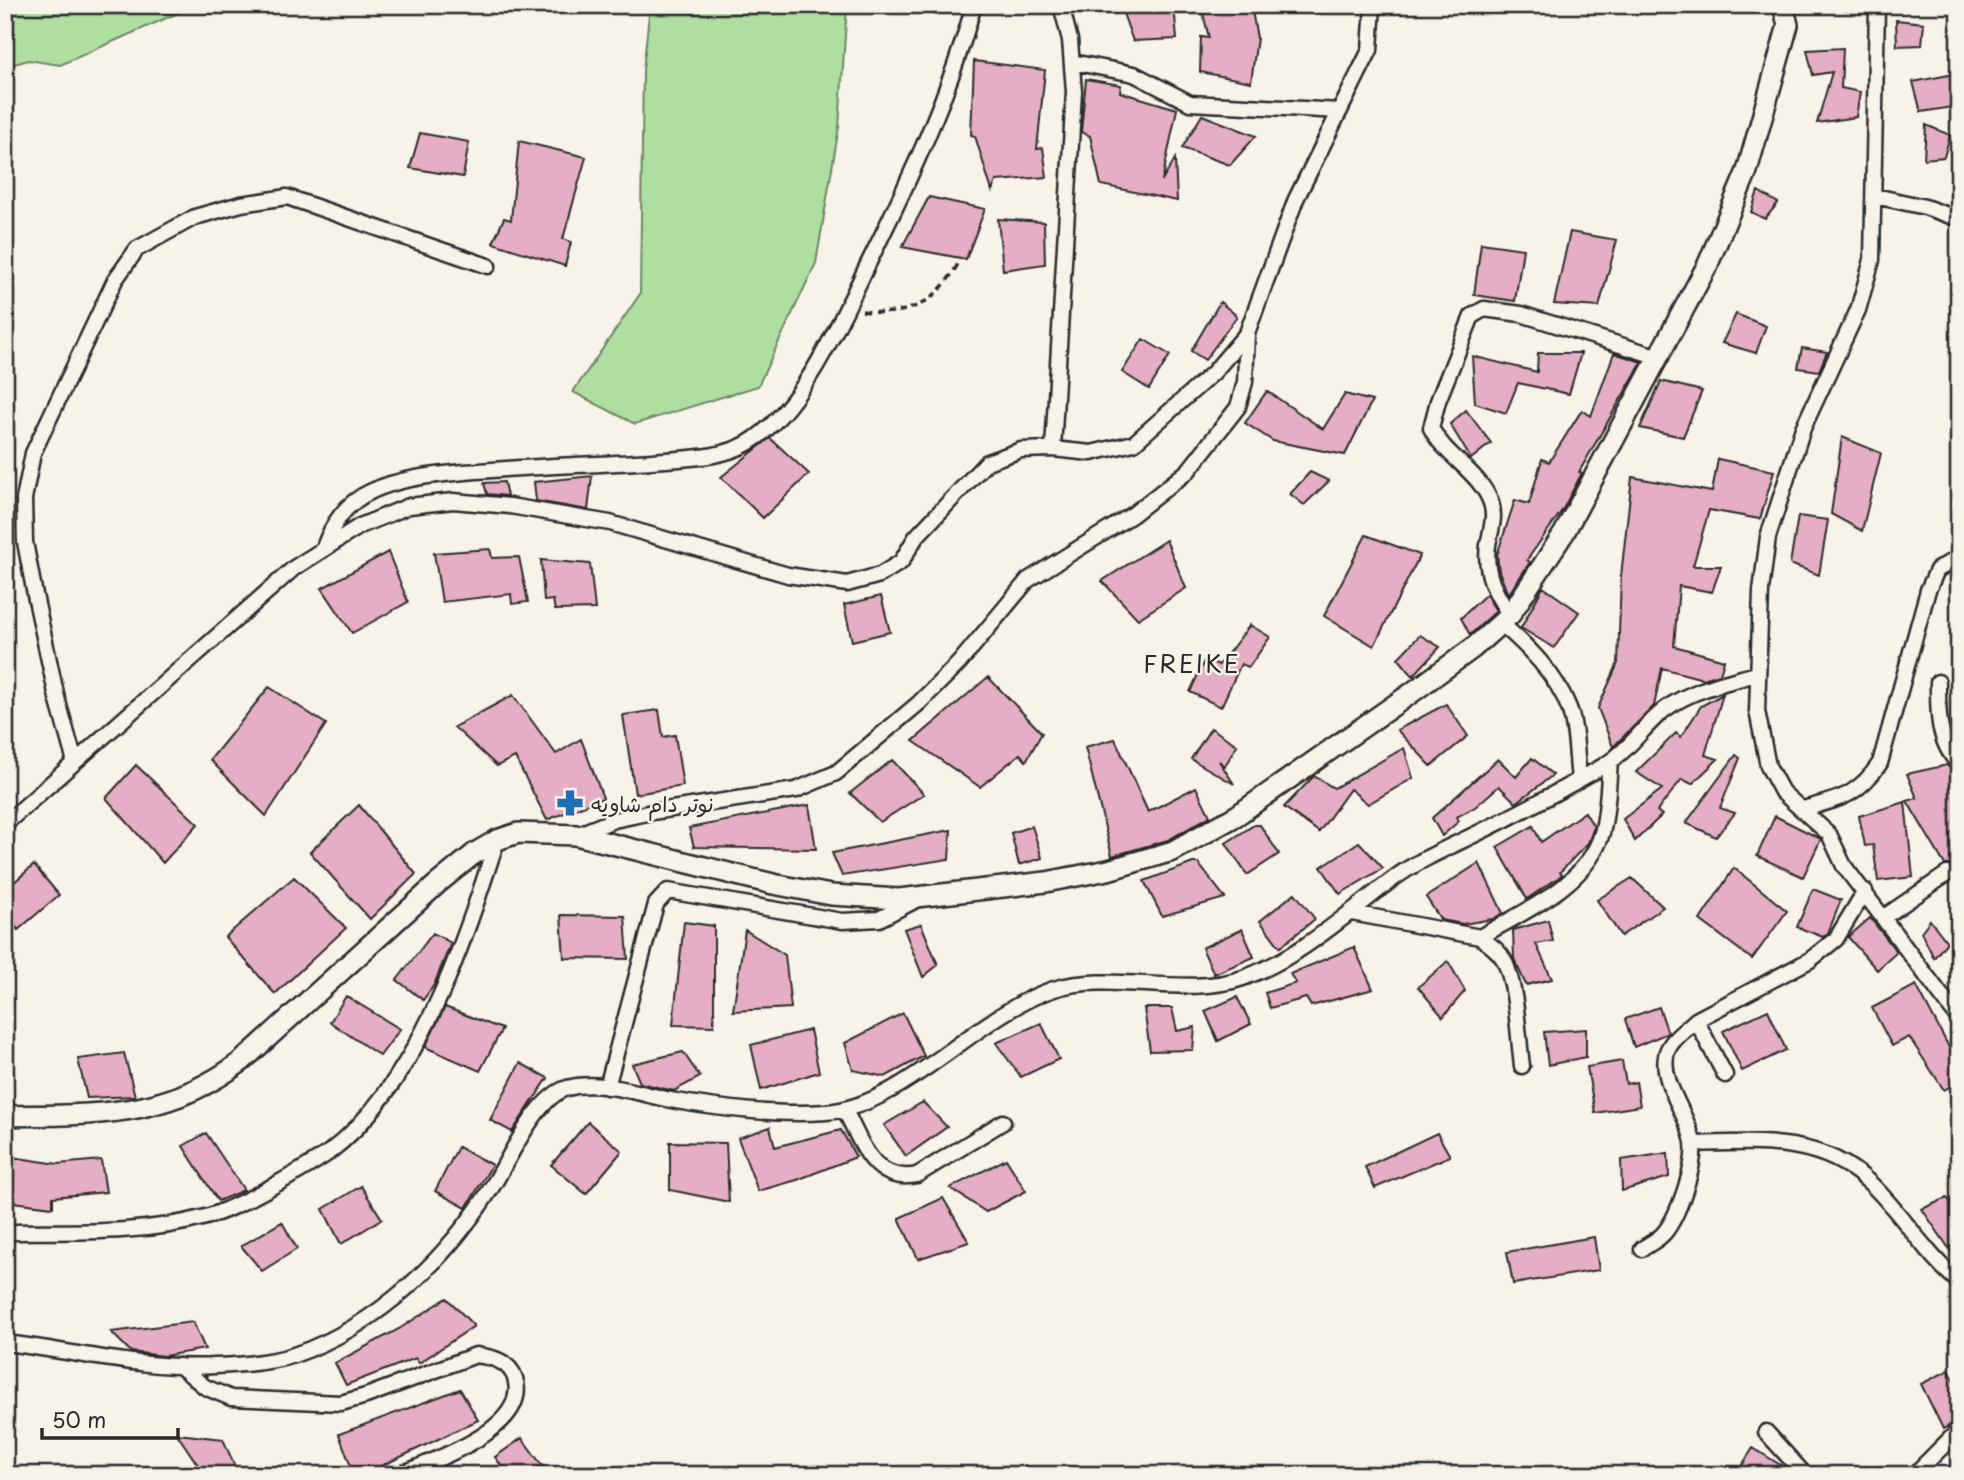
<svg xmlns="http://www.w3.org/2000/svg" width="1964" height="1480" viewBox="0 0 1964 1480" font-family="'Playpen Sans','Playpen Sans Arabic',sans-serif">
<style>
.green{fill:#aedfa0;stroke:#6c8566;stroke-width:2}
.building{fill:#e5aec4;stroke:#2b2b2b;stroke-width:2}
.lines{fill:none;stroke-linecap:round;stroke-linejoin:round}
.minor-casing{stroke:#2b2b2b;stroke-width:19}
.tertiary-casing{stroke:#2b2b2b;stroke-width:24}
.path{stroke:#2b2b2b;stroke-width:3.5;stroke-dasharray:7 5;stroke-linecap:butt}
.minor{stroke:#f7f3e8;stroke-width:14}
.tertiary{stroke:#f7f3e8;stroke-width:19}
.labels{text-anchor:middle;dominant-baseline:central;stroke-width:5;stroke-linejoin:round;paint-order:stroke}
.poi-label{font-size:21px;fill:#2b2b2b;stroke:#f7f3e8;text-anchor:start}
.quarter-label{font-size:24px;letter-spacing:2px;fill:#2b2b2b;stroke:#f7f3e8}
</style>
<rect width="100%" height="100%" fill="#f7f3e8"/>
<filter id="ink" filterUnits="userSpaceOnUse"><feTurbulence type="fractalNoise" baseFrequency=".0143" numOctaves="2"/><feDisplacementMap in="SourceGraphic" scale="14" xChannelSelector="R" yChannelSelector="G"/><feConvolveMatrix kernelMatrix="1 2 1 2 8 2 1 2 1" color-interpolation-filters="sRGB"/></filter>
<g filter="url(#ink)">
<path class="green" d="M5,5H196L60,65L28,60L5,67Z
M650,5H847L839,127L816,263L758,386L635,424L573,392L640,294L643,71Z"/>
<path class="building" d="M1120,5H1174L1177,39L1133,41Z
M1201,5H1251L1257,38L1251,82L1200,72L1201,37L1209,38Z
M1896,20L1924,23L1922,45L1897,46Z
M1843,48L1841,88L1860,92L1856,117L1817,123L1832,72L1813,75L1807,50Z
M974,61L1045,70L1037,149L1043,148L1047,177L996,181L992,191L975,136L971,135Z
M1959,73V106L1921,112L1913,82Z
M1086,79L1121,85L1120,92L1177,109L1162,181L1175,159L1177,201L1101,185L1090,136L1081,132Z
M1202,115L1256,136L1230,165L1182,148Z
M1926,125L1950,135L1944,157L1924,159Z
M420,133L469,142L463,177L410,168Z
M519,141L586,157L563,239L571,242L565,266L493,243L504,218L511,220Z
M1758,191L1778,203L1765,219L1751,212Z
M929,197L985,209L966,259L902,247Z
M998,219L1044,222L1045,264L1003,270Z
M1570,232L1617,240L1599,307L1554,304Z
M1481,243L1523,249L1515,301L1474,295Z
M1220,302L1237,316L1205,360L1191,351Z
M1736,314L1766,326L1756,353L1722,343Z
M1143,339L1170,355L1149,389L1122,372Z
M1802,348L1827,352L1819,371L1798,368Z
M1538,353H1581L1569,394L1518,383L1506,413L1475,403L1472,356L1537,372Z
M1614,353L1642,362L1579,472L1582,473L1563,509L1527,560L1530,562L1508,595L1499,571L1497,555L1515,500L1529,504L1542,459L1549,462L1582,410L1591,416Z
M1661,381L1702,391L1683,437L1640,428Z
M1267,391L1323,429L1345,394L1372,401L1345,455L1273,441L1245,423Z
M1466,410L1491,443L1471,459L1450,424Z
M1842,437L1881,453L1862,531L1831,514Z
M770,438L809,474L763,518L721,477Z
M1718,459L1774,471L1760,519L1709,510L1693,566H1721L1712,592L1679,586L1674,646L1724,660L1720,674L1703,679L1662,668L1654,706L1613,747L1598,708L1618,663L1621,576L1632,477L1712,492Z
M1310,472L1329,481L1304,505L1290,494Z
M592,476L588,510L536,501L534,482Z
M504,482L507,496L487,494L484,483Z
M1798,516L1828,520L1819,575L1790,564Z
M1366,535L1420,555L1374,646L1324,616Z
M1166,540L1186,588L1138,619L1102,581Z
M490,549L492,558L519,557L528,602L512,604L511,594L442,602L434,553Z
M388,552L408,602L352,633L322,588Z
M541,560L590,564L595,609L555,610L553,600L544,601Z
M1543,587L1579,612L1554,648L1521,628Z
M1486,594L1496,611L1470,635L1461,618Z
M881,596L890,632L852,641L844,605Z
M1250,625L1270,637L1249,667L1241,664L1221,707L1190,692L1205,659L1219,665Z
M1420,635L1440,647L1413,676L1398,658Z
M988,677L1042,733L1026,761L1020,754L980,787L913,741Z
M269,687L326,724L266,816L210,760Z
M1723,694L1705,755L1718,759L1692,784L1682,779L1657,811L1662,815L1635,841L1623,819L1662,789L1636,772L1676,733L1681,737L1701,706Z
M513,695L556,754L581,739L603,798L547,820L515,757L497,766L454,727Z
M1446,704L1468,736L1431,766L1397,730Z
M659,710L663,737L675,735L683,786L635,794L623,715Z
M1211,728L1237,745L1225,766L1219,761L1234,784L1191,759Z
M1115,739L1148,812L1196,787L1210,816L1168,840L1112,856L1085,747Z
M1404,748L1413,778L1368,804L1350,789L1319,832L1284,807L1314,776L1334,788Z
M1736,755L1740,758L1720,808L1735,813L1716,837L1686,823Z
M1532,758L1553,775L1516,803L1499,786L1475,807L1457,817L1459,821L1442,836L1432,818L1498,759L1516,777Z
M892,760L924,794L880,822L850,793Z
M136,765L198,824L163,863L106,798Z
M1947,765L1959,780V862L1951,865H1945L1907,801L1917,798L1907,774Z
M1905,802L1913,877L1878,881L1873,845L1865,846L1859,816Z
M359,805L416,874L370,919L310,852Z
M809,805L816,849L694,847L689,828Z
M1585,812L1594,827L1588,843L1560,872L1562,875L1527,899L1497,847L1533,826L1541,842Z
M1775,816L1821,839L1803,877L1757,856Z
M1254,825H1260L1279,854L1247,875L1226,843Z
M1032,826L1042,858L1019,865L1011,833Z
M951,830L949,859L842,876L832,853Z
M1359,842L1383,868L1340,894L1321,867Z
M1193,863H1198L1225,898L1162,916L1144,881Z
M1479,863L1503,913L1493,919L1463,924L1441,920L1426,897Z
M34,865L59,895L18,930L5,914V890Z
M1734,868L1787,911L1752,959L1700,920Z
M294,877L346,928L275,994L225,937Z
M1632,878L1663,907L1621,936L1597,900Z
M1813,889L1841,900L1828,933L1823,937L1797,927Z
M1295,893L1315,919L1280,947L1260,921Z
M561,915L625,916L628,959L564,958Z
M1870,918L1897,952L1877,970L1848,937Z
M1548,920L1553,941L1536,944L1552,979L1526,985L1514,959L1513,930Z
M1930,920L1947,942L1934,958L1921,932Z
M684,922L714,926V1026L673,1025Z
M921,924L938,965L923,977L904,929Z
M1242,929L1254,957L1214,974L1202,948Z
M745,930L785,955L791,1008L733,1011Z
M433,933L451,943L434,985L423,1000L397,980Z
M1354,947L1373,989L1311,1006L1306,998L1270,1008L1265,993L1296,983L1290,974Z
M1448,961L1465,991L1443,1017L1418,987Z
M1916,985L1959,1066V1081L1944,1090L1909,1037L1892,1046L1872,1008Z
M346,996L400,1029L380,1056L330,1022Z
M1237,997L1251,1024L1218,1041L1205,1011Z
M445,1007L502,1029L480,1071L425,1047Z
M1659,1007L1668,1033L1634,1047L1625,1019Z
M1144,1008H1172L1177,1031L1195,1027L1193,1050L1150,1051Z
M1768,1010L1786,1050L1742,1071L1723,1031Z
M903,1013L924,1056L885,1077L853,1070L845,1043Z
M1041,1023L1059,1059L1021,1077L996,1043Z
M1586,1029V1057L1548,1065L1544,1032Z
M810,1030L819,1072L761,1090L751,1045Z
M683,1052L700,1077L674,1091L640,1083L632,1064Z
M124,1053L135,1096L87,1098L78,1059Z
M1622,1061L1626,1084L1636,1082L1640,1106L1595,1113L1587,1067Z
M520,1063L548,1078L512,1132L490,1120Z
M923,1102L947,1127L906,1156L884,1125Z
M588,1122L622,1151L586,1194L551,1165Z
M770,1127L775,1147L841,1130L856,1157L797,1180L758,1191L738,1138Z
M206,1133L244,1190L218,1201L183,1146Z
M1437,1133L1450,1156L1375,1188L1365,1167Z
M670,1142L726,1143L729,1202L670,1190Z
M458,1147L492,1165L466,1208L435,1191Z
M1668,1153L1669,1177L1622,1191L1621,1160Z
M5,1156L58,1164L101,1160L106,1192L53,1197V1207L5,1201Z
M1006,1159L1026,1191L986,1212L950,1188Z
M361,1186L382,1219L341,1244L323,1209Z
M943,1198L969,1242L918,1259L899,1218Z
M1947,1198L1959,1213V1263L1922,1209Z
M282,1222L297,1249L262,1271L241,1246Z
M1594,1237L1599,1270L1513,1284L1507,1252Z
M447,1298L474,1326L419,1363L416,1358L346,1385L335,1363L399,1329Z
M193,1322L205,1349L164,1356L131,1352L111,1332Z
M1949,1370L1959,1390V1421L1943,1429L1921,1384Z
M460,1389L478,1420L409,1453L362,1475H354L339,1434Z
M177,1434L223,1439L236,1469L202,1471Z
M522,1438L549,1475H508L495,1457Z
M1753,1448L1787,1469L1792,1475H1754L1741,1467Z"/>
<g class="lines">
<g class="minor-casing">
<path id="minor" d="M1877,5L1872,260L1858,310L1803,428L1768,537L1761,591L1757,711L1768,766L1782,792L1829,834L1844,866L1959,1019
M1072,62L1134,74L1190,103L1340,111
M1875,196L1925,207L1959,219
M1053,449L1074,92L1070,40L1061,5
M323,550C332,524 345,503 372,491C399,478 434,475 465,472C532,466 599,465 666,460C693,458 724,457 748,443C803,411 843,315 870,260C911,177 949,95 974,5
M1510,615C1495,594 1484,572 1488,545C1491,529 1497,514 1489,498C1476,470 1445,456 1431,428L1438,401L1472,316L1484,309L1521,314L1659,357
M1502,624C1528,647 1556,674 1569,708C1577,730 1576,756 1579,779
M1938,682C1938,711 1937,742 1959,764
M75,762L57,698L35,595L25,542L24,499L33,453L115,280L137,249L195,217L241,204L287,197L488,266
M1803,809C1840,799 1858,796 1880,763L1928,590L1937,570L1959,557
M5,824L294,568L360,526L409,506L453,501L510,506L610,523L788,575L847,584L880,575L901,562L916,537L987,462L1021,450L1053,449L1091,453L1134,443L1213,373L1247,333L1296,199L1370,50L1373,5
M576,835L614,820L652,812L796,790L836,773L919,703L959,663L1028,580L1132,515L1188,471L1238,407L1245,382L1247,333
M1352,913L1480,937C1489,944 1499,950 1504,960C1517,987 1518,1036 1522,1066
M1884,917L1947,874
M1480,937C1522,912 1587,886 1602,833C1608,810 1608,785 1610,762
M1725,1075L1696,1020L1810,960L1836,939L1865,891
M607,1087L656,904L668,891L842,921L879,919L916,900
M845,1110C861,1142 874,1184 917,1175L1003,1122
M1693,1144C1756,1142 1821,1136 1870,1183C1902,1213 1924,1253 1959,1282
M5,1232C71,1231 142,1235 206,1217C230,1210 252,1197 273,1186C291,1176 311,1165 328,1153C418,1086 464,942 497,840
M1642,1249C1649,1244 1658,1240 1664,1233C1678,1217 1696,1165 1693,1143C1689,1115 1661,1085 1666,1056C1668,1041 1685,1031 1696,1020
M5,1343C74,1351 146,1370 215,1366C240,1365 270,1363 294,1355C379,1326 449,1257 495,1182C511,1155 537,1097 567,1088C601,1079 643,1095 676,1101C724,1109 778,1116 826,1112C905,1106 978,1013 1054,989C1110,971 1186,998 1243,978C1301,957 1345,915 1393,879C1420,859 1452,846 1482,831C1523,811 1565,788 1605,765C1626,752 1639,733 1656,717C1683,691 1722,684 1756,674
M180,1366L205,1387L231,1398L341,1403L366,1396L476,1355C492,1357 509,1361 515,1378C531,1429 433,1460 399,1475
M1766,1432L1805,1475
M1914,1475L1959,1430"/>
</g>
<g class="tertiary-casing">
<path id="tertiary" d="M5,1116C96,1114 166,1119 242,1061L437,884L475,853L497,840L518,833L576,835L773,884L831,895L899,899L1046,882L1108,870L1173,851L1236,816L1410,694L1473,648L1510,615L1564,533L1708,264L1747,171L1788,25L1783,5"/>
</g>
<path class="path" d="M862,311C910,317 935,304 958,264"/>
<use href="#minor" class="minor"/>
<use href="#tertiary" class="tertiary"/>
</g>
</g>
<defs>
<g id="pharmacy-bare" transform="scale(2.1)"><path d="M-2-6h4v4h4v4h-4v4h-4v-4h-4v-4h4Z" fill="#1f6fb2" stroke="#f7f3e8" stroke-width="2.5" paint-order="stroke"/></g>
</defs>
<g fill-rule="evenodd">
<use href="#pharmacy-bare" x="570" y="803"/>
</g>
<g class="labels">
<g class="poi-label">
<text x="591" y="803">نوتر دام شاويه</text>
</g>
<g class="quarter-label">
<text x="1192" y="663">FREIKE</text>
</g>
</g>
<rect width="1964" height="1480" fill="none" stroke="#f7f3e8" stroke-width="28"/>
<rect x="14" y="14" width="1936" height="1452" fill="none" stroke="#2b2b2b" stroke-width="2.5" filter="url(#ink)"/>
<path d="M42 1428v10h136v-10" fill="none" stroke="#2b2b2b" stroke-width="3.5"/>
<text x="52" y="1428" font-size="21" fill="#2b2b2b" stroke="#f7f3e8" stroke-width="5" paint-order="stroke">50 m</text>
</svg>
